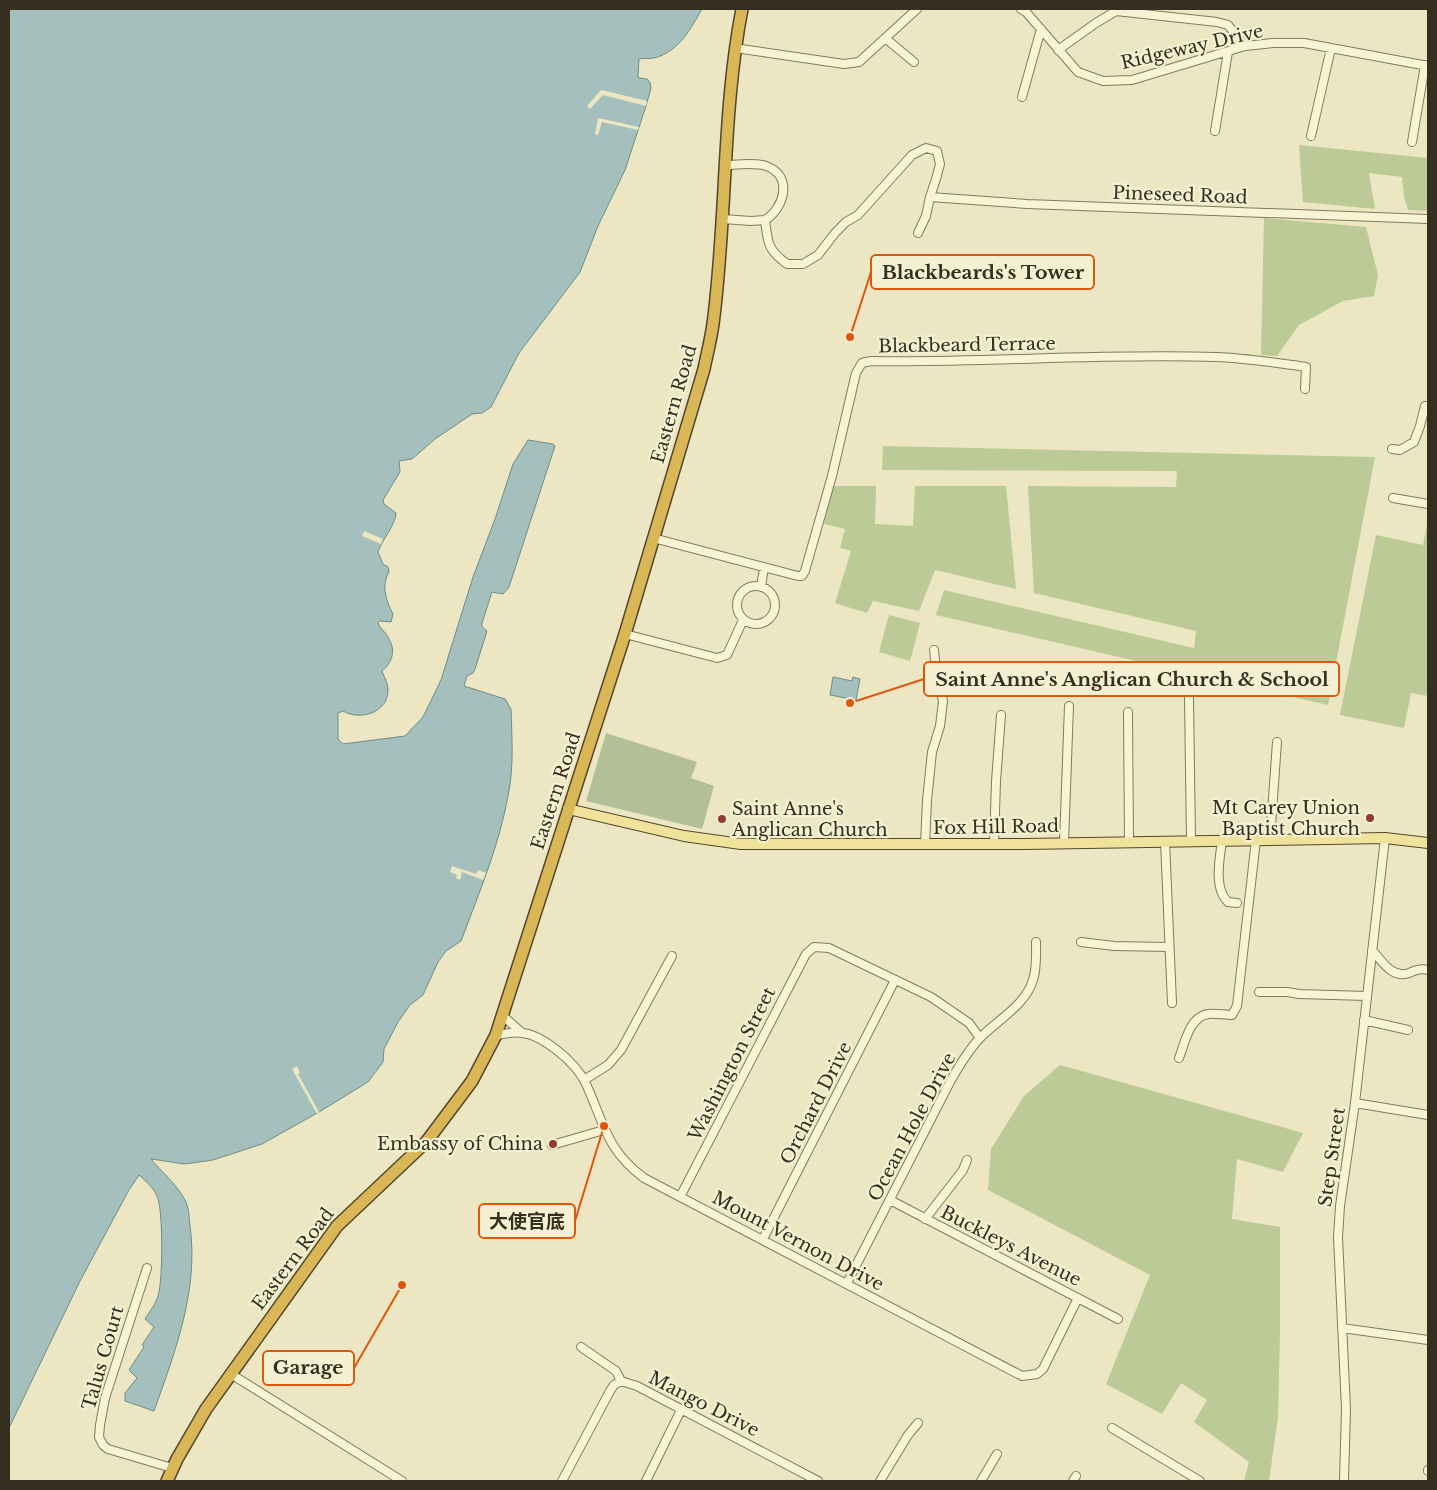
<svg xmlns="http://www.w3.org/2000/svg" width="1437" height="1490" viewBox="0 0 1437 1490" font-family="'Libre Baskerville','Noto Sans SC',serif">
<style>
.green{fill:#bbca97}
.cemetery{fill:#b3bf96}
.water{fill:#a5bfbc;stroke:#6c8d8a}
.pier{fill:#ece7c2}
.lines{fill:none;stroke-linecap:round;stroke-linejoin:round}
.minor-casing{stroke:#86795a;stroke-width:10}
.major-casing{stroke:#53462e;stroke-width:12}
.highway-casing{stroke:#53462e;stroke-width:14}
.minor{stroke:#f7f3d5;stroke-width:8}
.major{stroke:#efe39b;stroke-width:10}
.highway{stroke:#d9b656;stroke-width:11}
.poi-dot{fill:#923d2c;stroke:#f4f0d2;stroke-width:2}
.labels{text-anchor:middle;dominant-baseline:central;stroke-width:4.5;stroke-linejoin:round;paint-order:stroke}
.street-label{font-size:18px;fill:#362e1e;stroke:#f4f0d2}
.poi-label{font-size:18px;fill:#362e1e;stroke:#f4f0d2;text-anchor:end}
.leader{fill:none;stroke:#df570d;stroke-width:2}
.callout-dot{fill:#df570d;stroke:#f4f0d2;stroke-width:2}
.callout{fill:#f4f0d2;stroke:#df570d;stroke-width:2}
.callout-label{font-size:19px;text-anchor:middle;font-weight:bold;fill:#362e1e}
</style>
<rect width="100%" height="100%" fill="#ece7c2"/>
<path class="green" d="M1299,145L1428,158V211L1408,210L1404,197L1402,177L1369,173L1375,209L1303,202Z
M1264,218L1366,227L1378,275L1374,296L1343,301L1299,325L1277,356L1261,355Z
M883,446L1375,457L1328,705L936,615L944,590L1194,648L1196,631L1034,593L1028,486L1176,487L1177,471L882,470Z
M833,486H876L875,524L913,526L915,486H1006L1016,589L935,570L919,611L873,601L867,613L835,603L851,551L840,548L845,529L824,524Z
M1428,519V696L1411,693L1404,728L1340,715L1376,535L1423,545Z
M889,615L920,623L910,661L879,652Z
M1060,1065L1303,1133L1283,1172L1237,1159L1232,1219L1280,1227V1332L1278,1417L1269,1481H1244L1249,1462L1194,1422L1207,1400L1181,1383L1162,1414L1106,1384L1150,1275L988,1190L991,1149L1024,1096Z"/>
<path class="cemetery" d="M606,733L697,762L691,778L714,786L702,829L586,801Z"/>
<path class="water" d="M9,9H702C691,28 679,52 654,58C649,59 644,58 639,59L638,76L639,78L647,79L650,82L651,88L646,106L625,170L598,226L580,272L519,353L491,407L482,413L472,414L435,439L412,459L399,461L400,472L383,500L384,504L396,513C396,525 382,539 378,552L383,564L388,567L389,572C381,586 386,600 393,614L391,622L380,621L378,623C380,629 387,633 389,639C396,651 392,663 382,671C384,677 388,683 388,690C388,713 360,721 343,711L338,713V739L343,744L405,736L423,717L441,680L473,577L495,519L513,464L528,440L553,444L555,446L509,587L503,594L492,592L482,623V627L487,631L475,669L473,673L467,676L464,686L505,699L511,709C512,738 514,768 508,796C499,846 479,893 461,941L446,951L438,962L423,995L410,1005L398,1022L384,1049L383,1062L368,1082L319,1112L262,1144L213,1160L185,1164L151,1159C162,1172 177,1185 185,1200C189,1207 189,1218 190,1226C199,1290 175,1352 154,1411L125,1401V1393L137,1378L129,1370L144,1347L142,1345L154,1327L145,1319C149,1312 156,1304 158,1296C163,1280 163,1214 158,1199C155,1189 147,1182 139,1175L129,1190L80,1281L9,1428Z
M833,677L852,681L853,677L860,679L856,700L830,695Z"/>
<path class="pier" d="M602,90L647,101L646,106L603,95L590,109L587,106L600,91Z
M598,118L639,127L638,130L602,122L598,135L595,134Z
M364,531L383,539L381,544L362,536Z
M452,866L476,874L478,870L486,873L483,880L462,872L460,880L456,878L457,875L450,872Z
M297,1066L300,1073L298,1074L319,1112L317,1114L292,1069Z"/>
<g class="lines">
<g class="minor-casing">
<path id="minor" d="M1021,9L1026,12L1078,72L1103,81L1132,80L1245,46L1273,43H1304L1428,66
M885,38L914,62
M735,48L844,64L859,62L917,9
M1058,50L1096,23L1116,11L1217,22L1228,25L1245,46
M1022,97L1041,29
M1215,131L1228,52
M1311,136L1331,48
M1412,142L1425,65
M726,165C738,165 754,162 766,166C793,175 785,208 765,220
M930,197L1027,204L1428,219
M723,219L751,221L765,220C768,243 767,249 787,264H803L818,255L835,233L846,222L858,215L912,155L926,148L937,151L940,164L936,179L930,197L926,216L918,233
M1392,449L1400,450L1414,442L1420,426L1425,406H1428
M1393,498L1428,504
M653,538L798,576H802L805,571L832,476L856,373L862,363L871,361C986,363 1101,353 1216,357C1246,358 1277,363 1306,367L1305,389
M737 605a19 19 0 1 1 38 0a19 19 0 1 1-38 0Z
M761,587L764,567
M625,634L717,658L727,655L743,620
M1189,698L1191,840
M1128,712L1129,841
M1222,840C1220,858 1213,888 1228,902L1237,903
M1270,840L1277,742
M1165,841L1172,1003
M1064,843L1069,706
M925,844L927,800L932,752L940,726L943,701L936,669L934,650
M994,844L996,781L1001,715
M1081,942L1114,946L1169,947
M1372,950C1382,961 1392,979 1409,973C1416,970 1421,968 1428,970
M1259,992H1287L1299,994L1366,996
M503,1016L521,1032
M1364,1020L1408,1030
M496,1035C504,1034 515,1031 523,1033C544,1036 575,1062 585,1082C595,1102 601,1125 613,1145C621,1158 632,1169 644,1178L1022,1376L1037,1374L1043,1369L1078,1298
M1179,1058C1185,1043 1189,1017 1208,1014C1215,1013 1224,1015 1232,1015L1237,1006L1256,840
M584,1080L608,1065L621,1050L672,956
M1355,1103L1428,1115
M552,1145L604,1130
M680,1197L806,954L814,947L829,948L931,997L969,1023L980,1038
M890,1200L1118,1319
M925,1219L963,1170L967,1160
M763,1239L895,980
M147,1268L105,1398L100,1425L99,1437L103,1445L108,1449L172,1468
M847,1283L951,1080C959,1066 968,1051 979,1039C997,1020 1025,1006 1033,980C1037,968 1036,954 1036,942
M1342,1328L1428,1340
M581,1347L616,1371L621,1381L637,1386L818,1481
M231,1374L402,1481
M1112,1428L1200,1481
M1428,1471V1470
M562,1481L610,1391L614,1385L621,1381
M646,1481L681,1410
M880,1481L908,1435L918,1423
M981,1481L997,1454
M1073,1481L1076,1476
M1344,1481L1346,1409L1338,1237L1340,1206L1355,1103L1385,838"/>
</g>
<g class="major-casing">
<path id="major" d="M568,809L684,836L741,844H1025L1385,838L1428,843"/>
</g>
<g class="highway-casing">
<path id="highway" d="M167,1481L177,1459L206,1409L337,1226L427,1141L472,1081L496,1035L625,634L704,369C707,354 711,339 713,324C727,219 722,112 742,9"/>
</g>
<use href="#minor" class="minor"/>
<use href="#major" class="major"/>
<use href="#highway" class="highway"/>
</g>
<g class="poi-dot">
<circle cx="1370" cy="818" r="5"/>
<circle cx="722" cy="819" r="5"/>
<circle cx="553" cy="1144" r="5"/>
</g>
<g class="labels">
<g class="street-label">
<text transform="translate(1192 47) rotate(-13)">Ridgeway Drive</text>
<text transform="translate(1180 195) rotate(2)">Pineseed Road</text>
<text transform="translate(967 345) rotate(-1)">Blackbeard Terrace</text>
<text transform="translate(674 404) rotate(-74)">Eastern Road</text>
<text transform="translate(556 791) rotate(-72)">Eastern Road</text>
<text transform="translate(996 827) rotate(-1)">Fox Hill Road</text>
<text transform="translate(732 1064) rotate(-63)">Washington Street</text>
<text transform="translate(816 1103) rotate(-63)">Orchard Drive</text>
<text transform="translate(912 1127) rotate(-62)">Ocean Hole Drive</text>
<text transform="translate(1332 1157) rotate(-82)">Step Street</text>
<text transform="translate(798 1241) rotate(28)">Mount Vernon Drive</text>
<text transform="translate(1011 1246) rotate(27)">Buckleys Avenue</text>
<text transform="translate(293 1259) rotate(-53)">Eastern Road</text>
<text transform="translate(103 1358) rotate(-74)">Talus Court</text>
<text transform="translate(704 1404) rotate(27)">Mango Drive</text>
</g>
<g class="poi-label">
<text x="1360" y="808">Mt Carey Union<tspan x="1360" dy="21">Baptist Church</tspan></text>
<text x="732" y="809" text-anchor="start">Saint Anne's<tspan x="732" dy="21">Anglican Church</tspan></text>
<text x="543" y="1144">Embassy of China</text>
</g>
</g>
<path class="leader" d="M850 337L871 272M850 703L924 679M604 1126L575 1221M402 1285L354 1368"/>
<g class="callout-dot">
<circle cx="850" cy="337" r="5"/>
<circle cx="850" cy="703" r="5"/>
<circle cx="604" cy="1126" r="5"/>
<circle cx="402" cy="1285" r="5"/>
</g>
<g class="callout">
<rect x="871" y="255" width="223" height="34" rx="5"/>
<rect x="924" y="662" width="415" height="34" rx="5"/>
<rect x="479" y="1204" width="96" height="34" rx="5"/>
<rect x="263" y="1351" width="91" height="34" rx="5"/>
</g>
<g class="callout-label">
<text x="983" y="279">Blackbeards's Tower</text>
<text x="1132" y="686">Saint Anne's Anglican Church &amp; School</text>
<text x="527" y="1228">大使官底</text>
<text x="308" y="1374">Garage</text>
</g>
<rect width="1437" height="1490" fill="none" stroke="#362e1e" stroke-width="20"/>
</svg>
